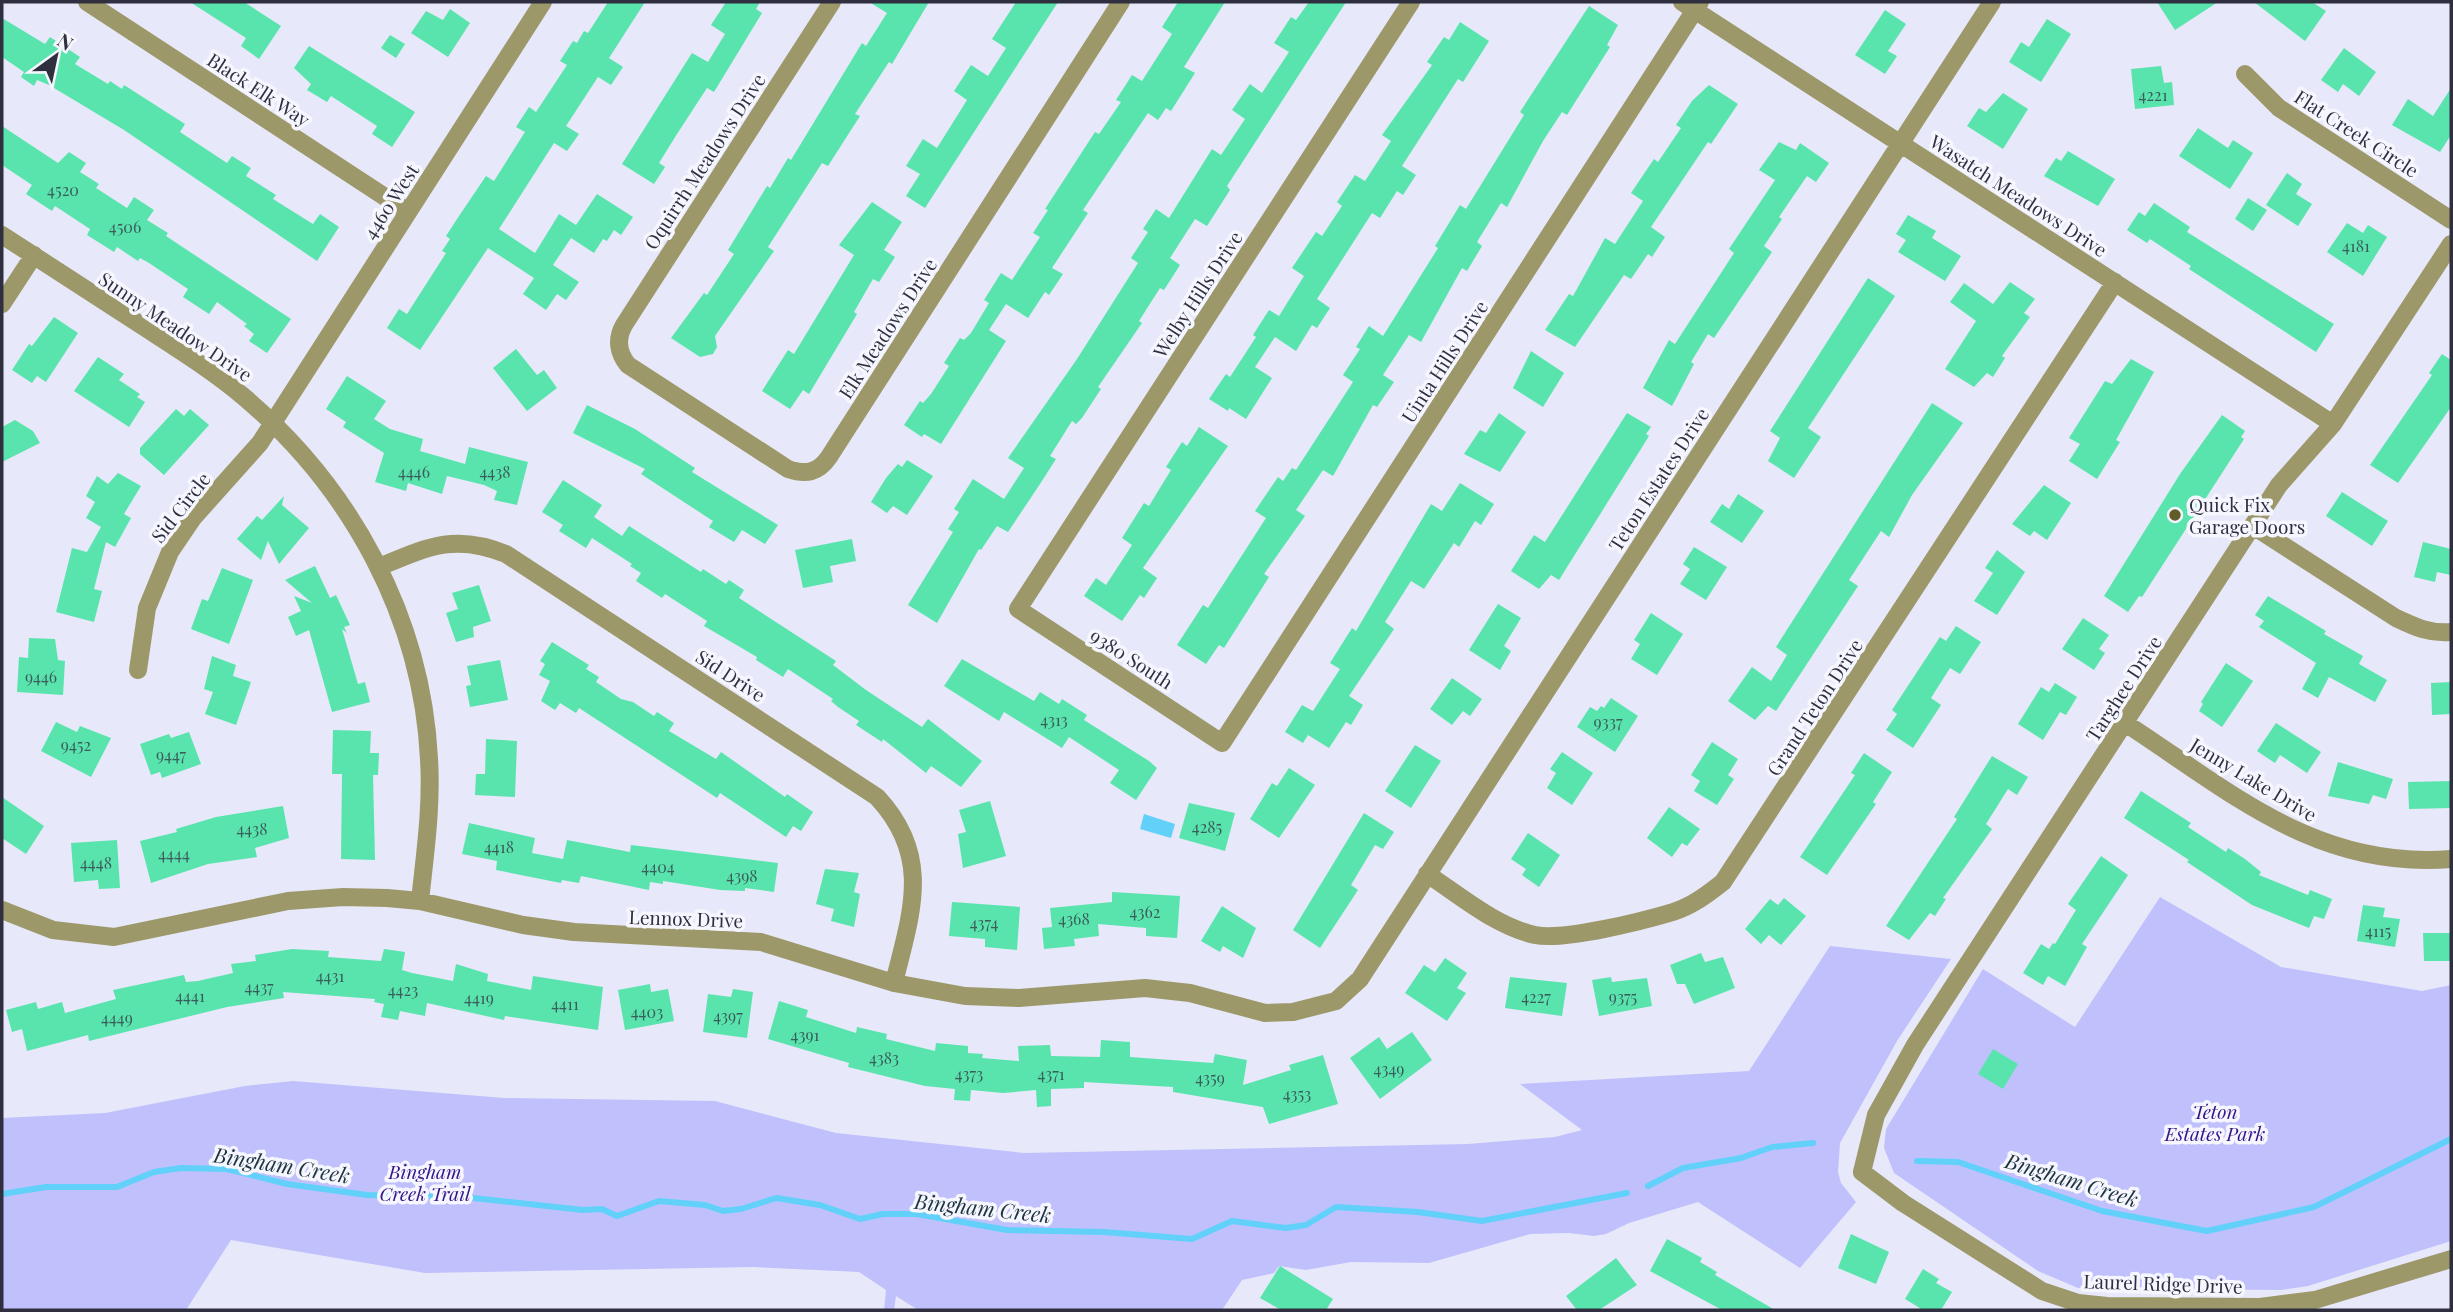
<svg xmlns="http://www.w3.org/2000/svg" width="2453" height="1312" viewBox="0 0 2453 1312" font-family="'Playfair Display',serif">
<style>
.green{fill:#c0c0fd}
.water{fill:#61d1f9}
.lines{fill:none;stroke-linecap:round;stroke-linejoin:round}
.stream{stroke:#61d1f9;stroke-width:6}
.building{fill:#59e4ae}
.street{stroke:#9c9869;stroke-width:18}
.poi-dot{fill:#615d29;stroke:#f6f6ff;stroke-width:2.5}
.labels{text-anchor:middle;dominant-baseline:central;stroke-width:7;stroke-linejoin:round;paint-order:stroke}
.number-label{font-size:16px;fill:#3a5c5b}
.street-label{font-size:19px;fill:#2f2f3f;stroke:#f6f6ff}
.poi-label{font-size:19px;fill:#2f2f3f;stroke:#f6f6ff;text-anchor:start}
.park-label{font-size:19px;font-style:italic;fill:#341489;stroke:#f6f6ff}
.water-label{font-size:21px;font-style:italic;fill:#1c343e;stroke:#f6f6ff}
</style>
<rect width="100%" height="100%" fill="#e7e8f9"/>
<path class="green" d="M2160,897L2281,967L2422,991L2451,985V1241L2308,1286L2281,1290L2078,1288L2038,1271L1894,1173L1884,1148L1886,1129L1983,969L2075,1027Z
M1830,946L1951,959L1897,1041L1840,1143L1838,1172L1841,1183L1856,1202L1800,1268L1698,1202L1629,1223L1606,1234L1594,1236L1569,1233L1530,1234L1429,1263L1351,1262L1306,1270L1279,1266L1274,1273L1242,1280L1222,1310H918L896,1296L894,1310H884L886,1290L859,1272L754,1267L425,1273L231,1240L186,1310H2V1118L105,1113L245,1086L293,1081L504,1098L715,1101L836,1133L1024,1153L1468,1144L1555,1137L1582,1130L1520,1084L1749,1071Z"/>
<path class="water" d="M1144,814L1175,824L1171,838L1140,829Z"/>
<g class="lines">
<path class="stream" d="M1917,1161L1958,1162L2102,1211L2207,1231L2314,1207L2451,1139
M1648,1186L1683,1168L1741,1158L1772,1147L1813,1143
M2,1194L46,1187H117L154,1172L181,1168L227,1169L287,1184L367,1195L464,1197L583,1210L602,1209L617,1216L659,1201L705,1205L723,1211L741,1209L776,1198L820,1205L860,1219L883,1214H917L1007,1230L1104,1232L1192,1239L1232,1221L1286,1228L1306,1225L1336,1207L1418,1212L1482,1221L1627,1193"/>
</g>
<path class="building" d="M190,2H244L281,26L259,59L241,46L246,38Z
M608,2H645L609,58L623,67L611,85L598,77L566,126L579,134L567,151L554,143L499,229L535,253L559,214L576,225L597,194L633,217L621,235L614,230L607,241L603,239L594,253L571,238L553,265L579,282L566,300L557,294L546,310L523,294L534,278L488,248L420,350L387,328L399,309L407,314L446,253L442,251L450,239L446,236L459,216L486,176L494,181L525,132L516,127L529,107L536,112L567,65L560,61L573,41L577,43L584,31L588,33Z
M726,2H760L756,9L762,13L714,92L707,88L677,134L659,163L665,167L654,184L622,164L692,53L708,62L725,34L711,25Z
M869,2H929L892,64L889,62L855,114L860,116L828,166L822,163L768,247L774,251L715,336L717,347L713,354L700,357L671,338L704,293L707,295L734,254L728,250L767,186L770,188L788,158L791,160L862,43L866,46L887,13Z
M1016,2H1058L925,208L906,196L920,174L906,166L923,139L937,148L967,100L954,91L971,65L988,76L1006,48L992,39Z
M1178,2H1225L1184,67L1195,73L1171,111L1166,108L1158,120L1148,113L1083,210L1088,213L1052,268L1063,274L1049,295L1045,292L1028,318L1006,304L989,330L1006,341L941,444L924,434L922,437L904,425L920,401L923,403L931,394L949,366L944,363L960,338L964,340L971,333L989,303L984,300L1001,273L1012,280L1040,237L1033,233L1048,210L1045,209L1095,132L1099,134L1121,102L1116,100L1132,75L1142,81L1172,34L1162,27Z
M1309,2H1346L1227,186L1230,190L1207,226L1195,219L1170,258L1180,265L1164,290L1160,288L1139,321L1142,323L1098,387L1101,389L1082,418L1076,424L1072,421L1050,456L1056,459L1040,484L1008,532L997,526L981,550L979,549L937,623L908,605L953,532L948,529L959,512L954,509L973,479L1004,499L1024,468L1008,458L1077,359L1138,263L1131,258L1148,232L1143,229L1156,209L1169,218L1212,149L1221,155L1245,119L1232,110L1250,84L1262,93L1289,52L1274,43L1291,17L1296,20Z
M2157,2H2218L2175,30Z
M2254,2H2312L2326,11L2305,41Z
M1589,6L1618,25L1607,45L1610,47L1567,115L1562,112L1543,141L1507,207L1501,203L1477,242L1482,246L1467,271L1462,268L1421,342L1409,335L1383,375L1394,382L1377,407L1373,405L1333,476L1323,470L1296,510L1305,516L1264,574L1269,577L1224,648L1219,645L1206,664L1177,645L1203,605L1208,608L1266,518L1255,511L1278,477L1283,481L1292,468L1296,470L1353,382L1343,375L1360,349L1356,347L1369,326L1383,336L1438,248L1435,246L1460,205L1466,209L1524,115L1520,112Z
M450,9L470,23L448,57L411,33L426,11L443,20Z
M1885,10L1906,24L1888,51L1897,56L1885,74L1855,55Z
M2,18L45,44L50,37L80,57L75,64L108,84L110,81L122,89L124,85L185,124L180,132L227,163L232,156L251,168L246,176L276,195L273,199L313,224L320,214L339,227L317,261L124,130L49,85L37,80L34,86L21,77L24,72L2,57Z
M2047,19L2071,34L2041,82L2009,62L2021,42L2029,47Z
M1460,22L1489,41L1463,82L1458,79L1402,166L1416,175L1403,195L1397,191L1380,218L1372,213L1317,299L1330,308L1317,328L1312,325L1296,351L1275,337L1255,367L1272,378L1246,419L1229,408L1228,411L1209,399L1226,374L1230,377L1256,337L1253,335L1269,310L1279,316L1304,276L1292,268L1316,232L1322,236L1342,206L1337,202L1355,175L1365,181L1391,141L1382,135L1432,65L1427,62L1444,37L1449,40Z
M390,35L405,44L396,58L381,48Z
M309,46L415,112L392,147L372,134L377,126L331,96L327,102L307,90L311,84L294,68Z
M2344,48L2376,72L2359,96L2343,84L2338,92L2321,80Z
M2161,66L2164,83L2172,82L2174,105L2135,109L2131,69Z
M1709,85L1738,104L1711,144L1708,142L1651,227L1665,237L1652,257L1648,254L1631,279L1624,275L1575,347L1545,330L1569,294L1573,296L1605,238L1615,244L1643,201L1631,193L1654,159L1658,162L1681,128L1676,125L1692,101Z
M2451,88V135L2440,152L2392,125L2408,99L2433,116Z
M2003,93L2028,109L2003,149L1967,126L1979,108L1986,112Z
M2,126L58,163L69,152L86,163L80,172L99,184L96,188L127,208L134,197L154,210L147,220L168,233L166,236L291,319L267,353L249,341L254,334L244,326L247,324L217,302L209,314L183,297L188,289L149,263L140,258L138,261L117,247L114,252L87,235L90,229L55,206L52,211L26,194L32,185L2,165Z
M2198,128L2228,148L2233,140L2253,153L2230,189L2179,156Z
M1779,142L1796,150L1800,143L1829,163L1816,182L1807,176L1779,217L1782,219L1764,246L1772,252L1714,338L1708,334L1691,362L1694,364L1672,406L1643,388L1669,340L1675,344L1734,253L1729,249L1775,180L1759,170Z
M2068,151L2115,179L2098,206L2044,176L2056,158L2061,161Z
M2287,173L2302,184L2296,194L2312,204L2298,226L2266,205Z
M2248,198L2267,210L2253,231L2235,219Z
M872,202L902,222L884,250L895,257L879,282L873,279L854,312L857,314L809,394L803,390L790,409L762,391L788,350L794,354L854,255L839,245Z
M2154,203L2190,227L2187,232L2334,324L2316,352L2189,269L2191,266L2150,239L2147,243L2127,230L2139,212L2145,216Z
M1908,215L1936,231L1932,238L1961,256L1945,281L1898,252L1906,240L1896,234Z
M2347,223L2363,233L2368,225L2387,237L2363,276L2327,252Z
M1868,278L1895,296L1808,428L1821,437L1794,478L1768,461L1780,438L1770,431Z
M2010,282L2035,299L2024,313L2030,317L2002,356L2005,358L1993,377L1987,373L1974,387L1945,369L1976,321L1950,302L1964,283L1993,304Z
M54,317L78,333L46,382L37,376L32,383L12,370L29,344L32,346Z
M516,349L537,375L544,370L557,388L527,411L493,368Z
M1531,351L1564,373L1543,407L1513,388Z
M2442,354L2451,360V407L2398,483L2370,465L2432,375L2429,373Z
M98,357L124,374L119,380L140,394L137,397L145,402L129,427L74,391Z
M2131,359L2154,372L2116,440L2120,442L2097,479L2069,461L2080,444L2069,438L2105,381L2112,384Z
M347,376L386,401L374,419L390,429L423,439L420,451L465,464L469,447L528,462L517,505L494,500L497,491L484,485L447,476L442,494L408,483L406,491L375,482L384,453L343,427L346,422L326,409Z
M1932,403L1963,423L1912,495L1889,537L1881,531L1849,580L1858,586L1776,711L1768,706L1755,720L1728,701L1752,667L1771,681L1787,655L1776,647Z
M587,405L635,429L695,468L692,472L778,525L765,544L742,530L734,542L709,527L713,521L641,474L645,469L573,433Z
M176,409L184,416L190,409L209,425L164,475L140,454V448Z
M1499,413L1526,432L1500,472L1464,454L1480,430L1486,433Z
M1627,413L1651,427L1646,434L1649,436L1559,580L1551,575L1539,589L1511,571L1534,535L1545,542Z
M2222,415L2245,431L2241,437L2244,439L2142,597L2139,596L2128,612L2104,596L2180,474Z
M15,420L33,431L40,443L2,462V427Z
M1199,427L1228,446L1143,568L1157,578L1144,598L1140,595L1122,621L1084,596L1096,578L1106,585L1132,545L1122,538L1144,503L1149,506L1171,470L1166,467L1182,442L1187,446Z
M907,460L933,476L907,515L893,506L887,513L871,502L886,478L898,464L902,467Z
M118,473L141,486L124,514L131,518L115,547L106,542L94,589L102,591L94,622L56,612L72,548L87,552L101,527L86,518L95,502L86,496L97,476L108,484Z
M563,480L602,505L594,517L622,536L629,526L701,572L703,569L726,584L729,580L744,590L739,598L836,661L833,665L866,690L922,727L928,719L982,761L961,787L931,766L926,773L883,739L882,742L856,725L859,721L838,707L831,701L833,699L788,669L783,677L756,660L757,657L704,626L707,621L665,594L662,598L636,581L641,573L630,566L632,564L592,538L586,548L559,531L563,525L542,512Z
M1460,483L1494,504L1481,525L1475,521L1459,547L1454,543L1424,589L1411,581L1385,622L1394,629L1349,696L1363,705L1351,725L1346,722L1329,748L1308,735L1303,743L1285,732L1302,705L1313,711L1340,669L1330,663L1352,628L1356,631L1431,504L1442,511Z
M2044,485L2071,503L2047,540L2034,531L2030,536L2012,524Z
M2342,492L2388,521L2372,546L2326,516Z
M1738,494L1764,511L1742,543L1710,522L1722,504L1729,509Z
M284,496L282,505L309,528L279,564L268,541L261,560L237,539L257,516L262,520Z
M852,539L856,561L830,566L833,582L803,588L795,550Z
M2423,542L2451,549V575L2437,572L2435,582L2414,577Z
M1694,547L1727,567L1706,600L1680,584L1690,569L1683,564Z
M1997,550L2025,572L1997,615L1974,601L1993,573L1985,568Z
M315,566L330,598L336,595L350,625L344,627L347,633L342,629L358,684L365,682L370,702L332,712L309,630L296,636L288,617L301,611L294,596L312,603L285,580Z
M222,568L253,580L229,644L191,629L202,599L208,601Z
M479,585L491,621L473,627L474,637L456,642L446,613L458,609L452,593Z
M2268,596L2326,631L2324,634L2363,656L2359,664L2387,680L2375,702L2329,677L2318,698L2302,689L2316,663L2259,627L2264,621L2255,615Z
M1498,604L1521,618L1504,646L1511,651L1500,670L1469,650Z
M1651,613L1683,634L1657,675L1631,659L1640,644L1634,640Z
M2083,618L2109,635L2099,649L2105,653L2094,670L2062,649Z
M1956,626L1981,642L1960,674L1950,668L1931,698L1941,705L1913,748L1886,730L1897,714L1892,710L1940,637L1946,641Z
M29,638L55,639L58,660L65,661L63,695L17,692L19,657L28,658Z
M552,642L589,665L586,669L599,677L596,682L621,699L633,702L654,716L657,712L674,723L669,731L716,759L721,752L785,797L787,794L813,812L801,831L793,826L786,837L720,793L717,798L579,708L576,713L560,703L555,710L541,701L550,681L539,675L545,664L540,661Z
M212,656L236,665L233,676L251,682L236,725L205,714L213,692L204,689Z
M962,659L1034,701L1040,692L1059,704L1062,699L1087,715L1084,720L1149,761L1157,768L1136,800L1110,783L1119,770L1069,737L1062,748L1004,712L999,721L944,686Z
M500,660L508,700L470,707L466,686L471,685L467,666Z
M2226,663L2253,681L2222,727L2199,711L2203,704L2201,702Z
M1452,678L1482,699L1470,716L1463,711L1452,725L1430,709Z
M2451,682V714L2432,715L2431,683Z
M2055,683L2077,697L2066,715L2060,712L2043,740L2018,724L2041,687L2049,692Z
M1611,698L1638,716L1615,752L1577,727L1590,707L1597,711L1601,706L1604,708Z
M56,722L77,732L80,726L111,738L91,777L41,751Z
M2276,723L2321,752L2307,773L2280,755L2275,763L2257,751Z
M333,730L371,731L370,753H379L378,775H373L375,860L341,859L342,774H332Z
M189,732L201,764L162,778L160,772L151,775L140,744L169,734L171,738Z
M486,739L517,741L515,797L475,795L476,774H485Z
M1712,742L1738,759L1728,775L1734,779L1717,805L1694,791L1700,781L1691,775Z
M1415,745L1441,761L1411,808L1385,791Z
M1562,752L1593,773L1572,805L1547,788L1556,773L1550,769Z
M1864,753L1892,772L1873,802L1876,804L1827,875L1800,857L1855,775L1851,773Z
M1992,756L2028,777L2017,795L2008,789L1986,824L1992,829L1943,898L1946,899L1935,916L1930,913L1909,940L1886,926L1957,819L1954,817Z
M2338,762L2393,779L2386,799L2373,795L2369,804L2328,796Z
M1289,768L1315,785L1279,838L1250,819L1272,783L1277,786Z
M2451,781V808L2409,809L2408,782Z
M2141,791L2191,823L2188,827L2226,852L2228,848L2245,859L2261,872L2259,875L2308,895L2310,890L2332,899L2324,919L2314,916L2309,928L2252,905L2187,862L2189,860L2124,818Z
M2,797L44,826L26,854L2,838Z
M990,801L1006,856L963,868L958,834L966,832L959,810Z
M1189,803L1235,813L1225,851L1179,838Z
M283,806L289,838L255,848L257,857L208,864L151,883L140,841L177,832L176,829L216,817Z
M1669,807L1700,829L1687,846L1682,843L1672,857L1647,838Z
M1364,813L1394,832L1383,849L1375,845L1351,885L1358,890L1320,948L1293,930Z
M469,823L535,838L532,853L563,859L567,840L630,852L631,845L778,863L774,892L745,888V891L720,890L663,881V884L650,882L649,890L581,876L579,883L562,880L561,883L496,870L497,861L462,854Z
M1528,833L1560,855L1539,887L1522,875L1526,869L1511,859Z
M117,840L120,888L99,889L98,880L74,882L71,843Z
M2101,856L2128,875L2082,944L2087,947L2065,986L2048,976L2043,985L2023,973L2041,944L2049,949L2053,943L2055,944L2076,910L2068,904Z
M825,869L859,873L854,892L860,894L854,927L831,921L834,909L816,904Z
M1112,892L1180,896L1177,938L1146,936V928L1098,924L1099,936L1074,939L1075,946L1044,949L1042,928L1052,927L1050,908L1112,902Z
M1784,898L1806,916L1781,945L1769,935L1761,944L1745,929L1770,899L1778,905Z
M952,902L1020,907L1017,950L985,947V939L949,936Z
M2363,905L2385,908L2383,917L2400,919L2395,947L2357,941Z
M1222,906L1256,928L1243,958L1223,946L1220,952L1201,941Z
M2423,933H2451V961H2424Z
M292,949L329,951L328,957L381,961L384,949L405,952L402,970L412,973L453,981L456,964L488,974L487,981L531,990L533,976L603,987L598,1030L505,1016L504,1020L427,1003L425,1016L400,1011L398,1020L381,1017L384,1004L374,1002L375,999L283,992L284,998L227,1007L89,1041L88,1035L27,1051L22,1029L12,1032L6,1010L36,1002L38,1009L62,1002L65,1013L116,999L113,990L184,975L186,982L198,981L233,973L231,964L256,961L255,955Z
M1701,953L1705,962L1723,957L1735,988L1694,1004L1685,984H1677L1670,965Z
M1445,958L1467,973L1457,988L1466,993L1447,1021L1405,993L1424,965L1435,972Z
M1510,977L1567,983L1562,1016L1505,1008Z
M1611,977L1612,982L1647,978L1652,1006L1599,1016L1592,980Z
M650,984L651,992L668,989L674,1021L625,1030L618,990Z
M733,989L753,992L747,1038L703,1032L708,994L731,997Z
M779,1001L808,1010L806,1017L856,1033L857,1027L887,1034L886,1039L935,1051L936,1043L968,1046V1053L983,1054L982,1058L1019,1061L1018,1046L1050,1045L1051,1056L1100,1057L1101,1040L1130,1042V1057L1213,1063L1215,1054L1247,1060L1243,1085L1291,1070L1289,1065L1323,1055L1338,1104L1269,1124L1263,1107L1173,1092V1087L1084,1082V1088L1051,1089V1106L1037,1107L1036,1090L1003,1093L971,1090L970,1101L954,1100L955,1089L925,1086L848,1067L849,1063L768,1039Z
M1412,1032L1432,1060L1380,1099L1350,1058L1379,1037L1387,1049Z
M1993,1049L2018,1064L2003,1089L1978,1074Z
M1851,1234L1889,1252L1876,1284L1838,1268Z
M1667,1239L1702,1258L1700,1262L1717,1272L1715,1275L1775,1310H1722L1650,1271Z
M1616,1258L1637,1285L1599,1310H1577L1566,1296Z
M1280,1266L1333,1299L1326,1310H1281L1260,1298Z
M1923,1269L1939,1279L1936,1283L1952,1292L1941,1310H1923L1905,1299Z"/>
<g class="lines">
<path class="street" d="M87,2L408,212
M832,2L624,325C616,339 618,353 628,365L788,469C806,475 818,473 829,457L1121,2
M1411,2L1018,609L1222,743L1700,2
M1682,2L2333,424
M2245,74L2279,108L2451,220
M2,235C49,265 96,296 144,327C178,349 213,371 244,397C351,488 422,617 429,759C432,807 425,853 420,901
M2451,244L2333,424L2279,485L1915,1045L1876,1115L1862,1172L1903,1203L2042,1291L2078,1303L2107,1306L2260,1307L2315,1300L2451,1259
M2,304L34,255
M2253,526L2396,618C2415,627 2430,634 2451,632
M379,567C427,547 455,533 506,554L877,797C933,857 911,913 894,983
M138,670L147,608L170,552L193,518L260,443L543,2
M2125,723C2231,792 2317,870 2451,859
M1427,874C1461,896 1495,926 1535,935C1564,941 1643,921 1673,912C1692,906 1708,894 1723,882L2115,282
M2,910L53,930L114,937L288,901L343,897L387,898L420,901L523,925L574,932L761,942L894,983L965,996L1019,998L1145,988L1190,993L1265,1013L1293,1012L1336,1001L1360,979L1992,2"/>
</g>
<circle class="poi-dot" cx="2175" cy="515" r="7"/>
<g class="labels">
<g class="number-label">
<text x="2153" y="94">4221</text>
<text x="63" y="189">4520</text>
<text x="125" y="226">4506</text>
<text x="2356" y="245">4181</text>
<text x="414" y="471">4446</text>
<text x="495" y="471">4438</text>
<text x="41" y="676">9446</text>
<text x="1054" y="719">4313</text>
<text x="1608" y="721">9337</text>
<text x="76" y="744">9452</text>
<text x="171" y="754">9447</text>
<text x="1207" y="826">4285</text>
<text x="252" y="828">4438</text>
<text x="499" y="846">4418</text>
<text x="174" y="853">4444</text>
<text x="96" y="862">4448</text>
<text x="658" y="866">4404</text>
<text x="742" y="875">4398</text>
<text x="1145" y="911">4362</text>
<text x="1074" y="918">4368</text>
<text x="984" y="922">4374</text>
<text x="2378" y="930">4115</text>
<text x="330" y="975">4431</text>
<text x="259" y="986">4437</text>
<text x="403" y="989">4423</text>
<text x="190" y="995">4441</text>
<text x="1536" y="996">4227</text>
<text x="1623" y="996">9375</text>
<text x="479" y="997">4419</text>
<text x="565" y="1003">4411</text>
<text x="647" y="1011">4403</text>
<text x="728" y="1015">4397</text>
<text x="117" y="1017">4449</text>
<text x="805" y="1034">4391</text>
<text x="884" y="1057">4383</text>
<text x="1389" y="1068">4349</text>
<text x="969" y="1073">4373</text>
<text x="1051" y="1073">4371</text>
<text x="1210" y="1077">4359</text>
<text x="1297" y="1093">4353</text>
</g>
<g class="street-label">
<text transform="translate(259 89) rotate(33)">Black Elk Way</text>
<text transform="translate(2357 133) rotate(33)">Flat Creek Circle</text>
<text transform="translate(704 161) rotate(-57)">Oquirrh Meadows Drive</text>
<text transform="translate(2019 195) rotate(33)">Wasatch Meadows Drive</text>
<text transform="translate(390 201) rotate(-57)">4460 West</text>
<text transform="translate(1197 294) rotate(-57)">Welby Hills Drive</text>
<text transform="translate(176 326) rotate(34)">Sunny Meadow Drive</text>
<text transform="translate(887 328) rotate(-57)">Elk Meadows Drive</text>
<text transform="translate(1444 361) rotate(-57)">Uinta Hills Drive</text>
<text transform="translate(1658 479) rotate(-57)">Teton Estates Drive</text>
<text transform="translate(180 507) rotate(-52)">Sid Circle</text>
<text transform="translate(1132 658) rotate(33)">9380 South</text>
<text transform="translate(731 675) rotate(33)">Sid Drive</text>
<text transform="translate(2123 688) rotate(-57)">Targhee Drive</text>
<text transform="translate(1814 707) rotate(-57)">Grand Teton Drive</text>
<text transform="translate(2254 779) rotate(31)">Jenny Lake Drive</text>
<text transform="translate(686 918) rotate(2)">Lennox Drive</text>
<text transform="translate(2163 1283) rotate(2)">Laurel Ridge Drive</text>
</g>
<g class="poi-label">
<text x="2189" y="504">Quick Fix<tspan x="2189" dy="22">Garage Doors</tspan></text>
</g>
<g class="park-label">
<text x="2215" y="1111">Teton<tspan x="2215" dy="22">Estates Park</tspan></text>
<text x="425" y="1171">Bingham<tspan x="425" dy="22">Creek Trail</tspan></text>
</g>
<g class="water-label">
<text transform="translate(282 1164) rotate(9)">Bingham Creek</text>
<text transform="translate(2072 1179) rotate(17)">Bingham Creek</text>
<text transform="translate(983 1207) rotate(6)">Bingham Creek</text>
</g>
</g>
<rect width="2453" height="1312" fill="none" stroke="#2f2f3f" stroke-width="7"/>
<g transform="translate(56 56) rotate(33)" stroke="#f6f6ff" stroke-width="5" paint-order="stroke">
<path d="M0-5L12 26L0 18L-12 26Z" fill="#2f2f3f"/>
<text y="-10" font-size="19" font-weight="bold" text-anchor="middle" fill="#2f2f3f">N</text>
</g>
</svg>
